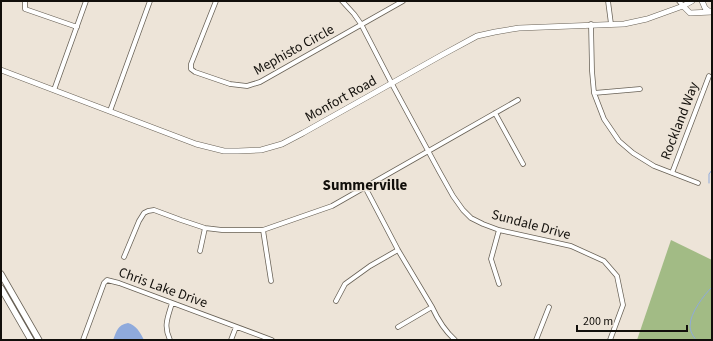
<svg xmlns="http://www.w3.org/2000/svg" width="713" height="341" viewBox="0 0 713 341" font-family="'Source Sans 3',sans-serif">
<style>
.forest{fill:#a2bb85}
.water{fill:#8faadc}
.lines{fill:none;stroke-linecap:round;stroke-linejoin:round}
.stream{stroke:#8faadc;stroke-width:1}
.minor-casing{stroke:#686156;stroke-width:5.5}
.tertiary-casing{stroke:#686156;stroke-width:6}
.secondary-casing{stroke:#686156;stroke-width:7}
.minor{stroke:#fff;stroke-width:4}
.tertiary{stroke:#fff;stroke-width:5}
.secondary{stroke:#fff;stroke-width:5.5}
.labels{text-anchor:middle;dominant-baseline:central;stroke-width:3;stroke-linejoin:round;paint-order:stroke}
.street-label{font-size:14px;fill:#120f0b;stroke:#ede4d8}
.neighbourhood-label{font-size:15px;font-weight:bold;fill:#120f0b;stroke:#ede4d8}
</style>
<rect width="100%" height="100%" fill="#ede4d8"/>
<path class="forest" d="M671,240L712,260V340H637Z"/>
<path class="water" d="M128,323C136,325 140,332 144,340H113C117,331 117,325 128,323Z"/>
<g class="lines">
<path class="stream" d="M709,183V174L712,170
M696,340C693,336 690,331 690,326C690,313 704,295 712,287"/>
<g class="minor-casing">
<path id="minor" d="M25,1V9L77,27
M216,1L191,64V69L195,72L230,84L247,86L260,82L403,1
M342,1L354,14L361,24L392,84L439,171L453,196L463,210L471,218L483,224L499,230L571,246L604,261L617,276L623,305L610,340
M608,1L611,24
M679,1L683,6
M591,24L592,71L594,93L604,119L619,141L633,153L654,166L698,183
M54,90L86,1
M594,93L640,89
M110,111L150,1
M495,113L523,164
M672,173L709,76
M365,187L398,250L432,307C438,320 445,331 455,340
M263,230L271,281
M499,230L491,259L499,284
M200,251L205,228
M124,257L139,221L144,213L148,211L154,210L181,220L205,228L222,230H263L332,206L518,100
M336,301L345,284L370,266L398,250
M398,327L432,307
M83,340L104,283L107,280L119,283L272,340
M170,340C163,326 168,317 172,303
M231,340L236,327
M536,340L549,307"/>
</g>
<g class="tertiary-casing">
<path id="tertiary" d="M702,1L705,8L710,12
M683,6L690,13L712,12
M1,70L196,144L224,151H238L261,150L282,144L303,133L442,55L477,36L495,32L519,28L624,24L647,19L683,6L692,1"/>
</g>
<g class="secondary-casing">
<path id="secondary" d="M1,274L39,340
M1,288L31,340"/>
</g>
<use href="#minor" class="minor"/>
<use href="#tertiary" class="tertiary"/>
<use href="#secondary" class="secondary"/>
</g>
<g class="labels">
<g class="street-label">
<text transform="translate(294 50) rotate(-29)">Mephisto Circle</text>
<text transform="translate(341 99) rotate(-29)">Monfort Road</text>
<text transform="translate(680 121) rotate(-69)">Rockland Way</text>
<text transform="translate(531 225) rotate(15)">Sundale Drive</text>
<text transform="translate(163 288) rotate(20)">Chris Lake Drive</text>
</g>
<g class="neighbourhood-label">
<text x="365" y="185">Summerville</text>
</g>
</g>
<rect width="713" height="341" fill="none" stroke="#120f0b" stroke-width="4"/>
<path d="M577 325v6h110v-6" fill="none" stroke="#120f0b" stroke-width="2"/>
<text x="583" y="325" font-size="12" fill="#120f0b" stroke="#ede4d8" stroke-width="3" paint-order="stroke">200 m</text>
</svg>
